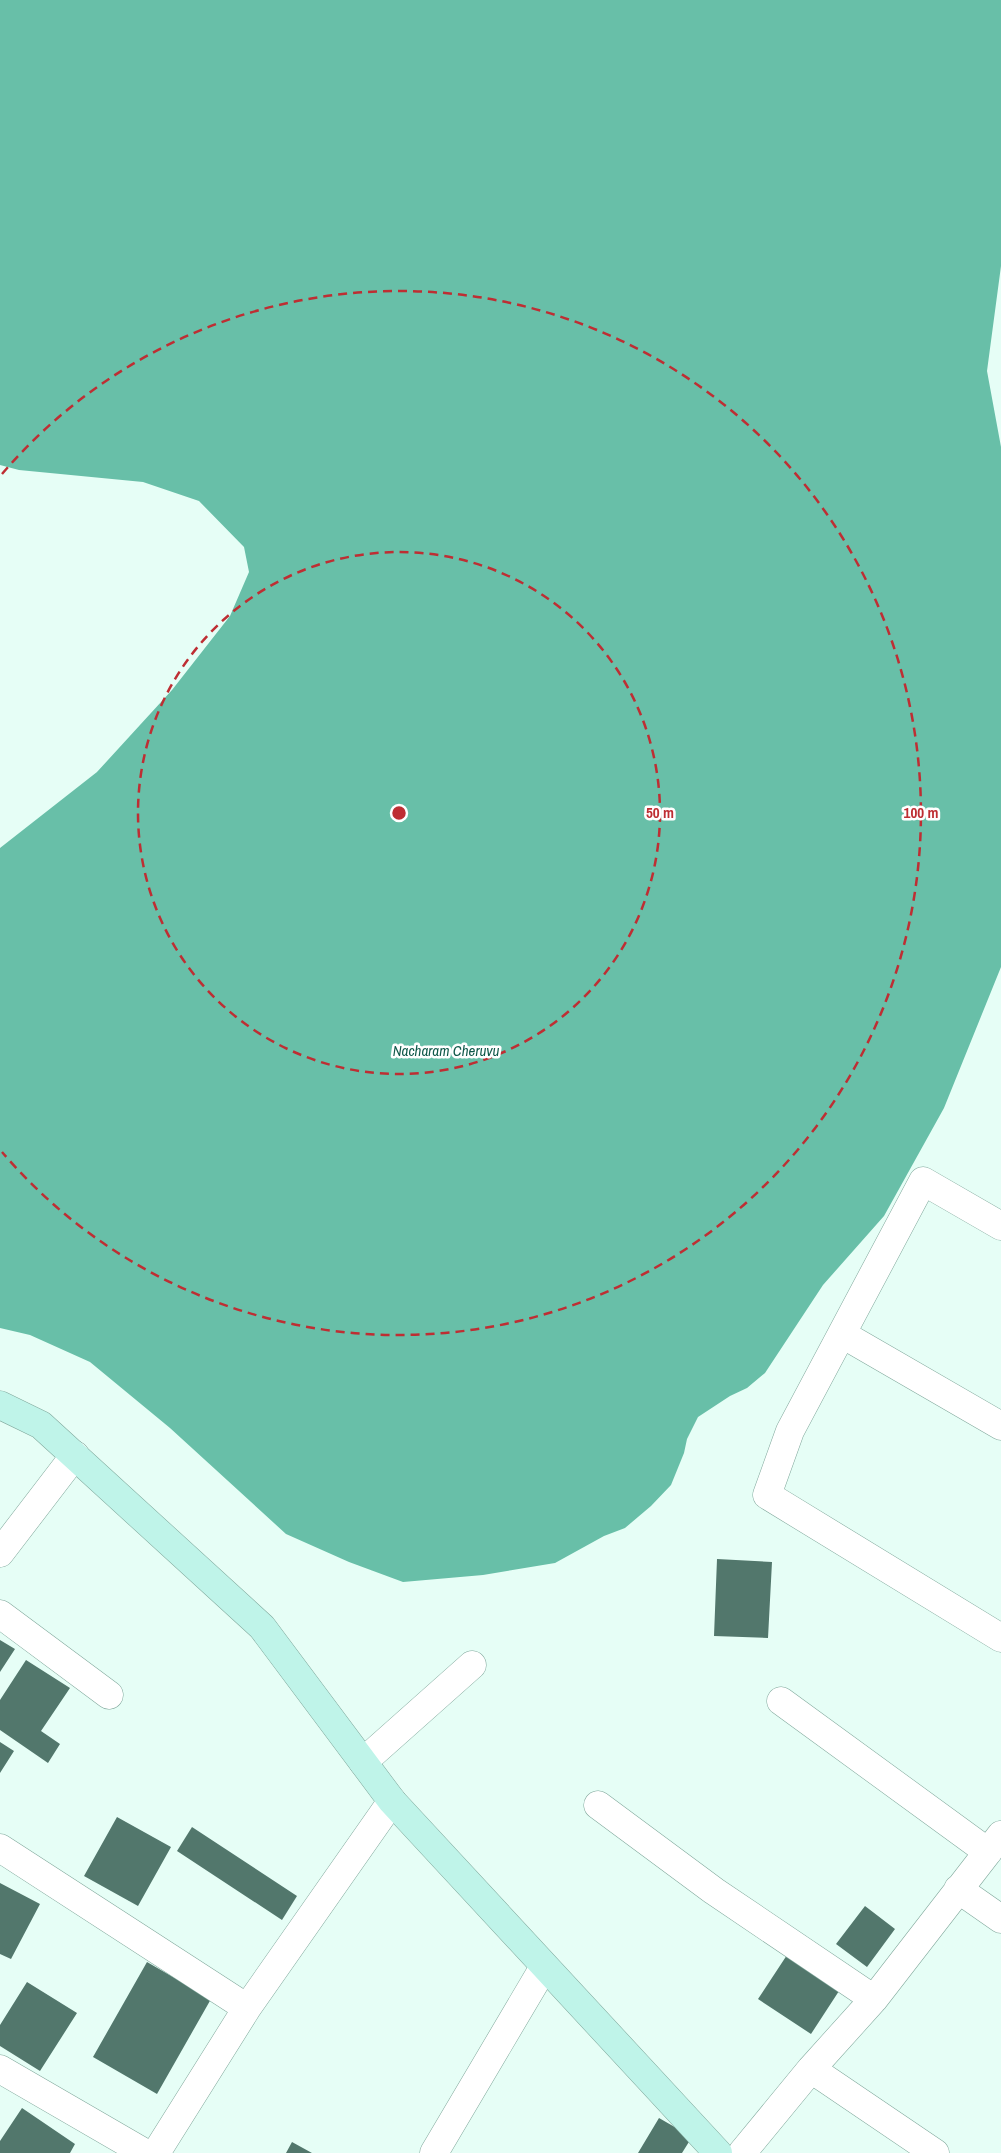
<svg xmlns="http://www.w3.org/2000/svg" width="1001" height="2153" viewBox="0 0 1001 2153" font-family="'Archivo Narrow',sans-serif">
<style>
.water{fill:#68bfa8}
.building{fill:#52776c}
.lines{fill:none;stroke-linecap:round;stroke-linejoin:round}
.street-casing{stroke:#81a89c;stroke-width:29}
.secondary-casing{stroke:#81a89c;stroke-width:29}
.street{stroke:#fff;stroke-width:28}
.secondary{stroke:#bff4e9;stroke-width:28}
.ring{fill:none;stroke:#be2e33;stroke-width:2.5;stroke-dasharray:9 6}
.labels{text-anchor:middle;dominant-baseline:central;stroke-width:5;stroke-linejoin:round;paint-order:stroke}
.water-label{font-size:15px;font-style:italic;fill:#0f5849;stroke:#fff}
.centre{fill:#be2e33;stroke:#fff;stroke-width:2.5}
.ring-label{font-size:15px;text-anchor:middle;font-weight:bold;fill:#be2e33;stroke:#fff;stroke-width:5;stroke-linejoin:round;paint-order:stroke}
</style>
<rect width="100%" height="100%" fill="#e6fef6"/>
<path class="water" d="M0,0H1001V266L987,371L1001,447V967L944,1108L884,1216L823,1285L765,1373L747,1388L730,1396L698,1417L687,1439L684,1453L671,1485L651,1506L625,1528L604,1536L555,1563L483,1575L403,1582L349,1562L286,1534L170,1428L90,1362L30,1335L0,1328V848L97,772L172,690L230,616L249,572L244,547L199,501L143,482L19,470L0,465Z"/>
<path class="building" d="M717,1559L772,1562L768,1638L714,1636Z
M0,1640L15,1649L0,1672Z
M26,1660L70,1688L41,1731L60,1744L48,1763L0,1730V1700Z
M0,1742L14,1751L0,1773Z
M117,1817L171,1847L138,1906L84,1876Z
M192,1827L297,1896L282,1920L177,1851Z
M0,1883L40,1904L11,1959L0,1954Z
M865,1906L895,1929L867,1967L836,1944Z
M787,1955L839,1991L811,2034L758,1999Z
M147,1962L211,1999L157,2094L93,2057Z
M27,1982L77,2013L40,2071L0,2046V2025Z
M22,2108L75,2144L70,2153H0V2141Z
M659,2118L692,2137L682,2153H638Z
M292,2142L312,2153H286Z"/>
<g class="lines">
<g class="street-casing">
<path id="street" d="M1001,1226L923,1181L790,1431L767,1495L1001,1638
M842,1334L1001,1426
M0,1553L75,1455
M0,1614L109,1695
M781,1701L988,1852
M363,1762L472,1665
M598,1805L714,1891L874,1999
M0,1848L247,2008
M958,1889L1001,1919
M0,2069L145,2153
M811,2069L935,2153
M156,2153L247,2008L392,1801
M434,2153L544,1967
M742,2153L811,2069L874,1999L1001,1835"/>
</g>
<g class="secondary-casing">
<path id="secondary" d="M0,1405L41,1425L262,1627L392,1801L718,2153"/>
</g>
<use href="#street" class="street"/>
<use href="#secondary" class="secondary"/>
</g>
<g class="ring">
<circle cx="399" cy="813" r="261"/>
<path d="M2 474A522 522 0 1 1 2 1152"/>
</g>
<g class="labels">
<g class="water-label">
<text x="446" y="1050">Nacharam Cheruvu</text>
</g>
</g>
<circle cx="399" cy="813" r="8" class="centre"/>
<g class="ring-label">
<text x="660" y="818">50 m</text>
<text x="921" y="818">100 m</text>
</g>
</svg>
